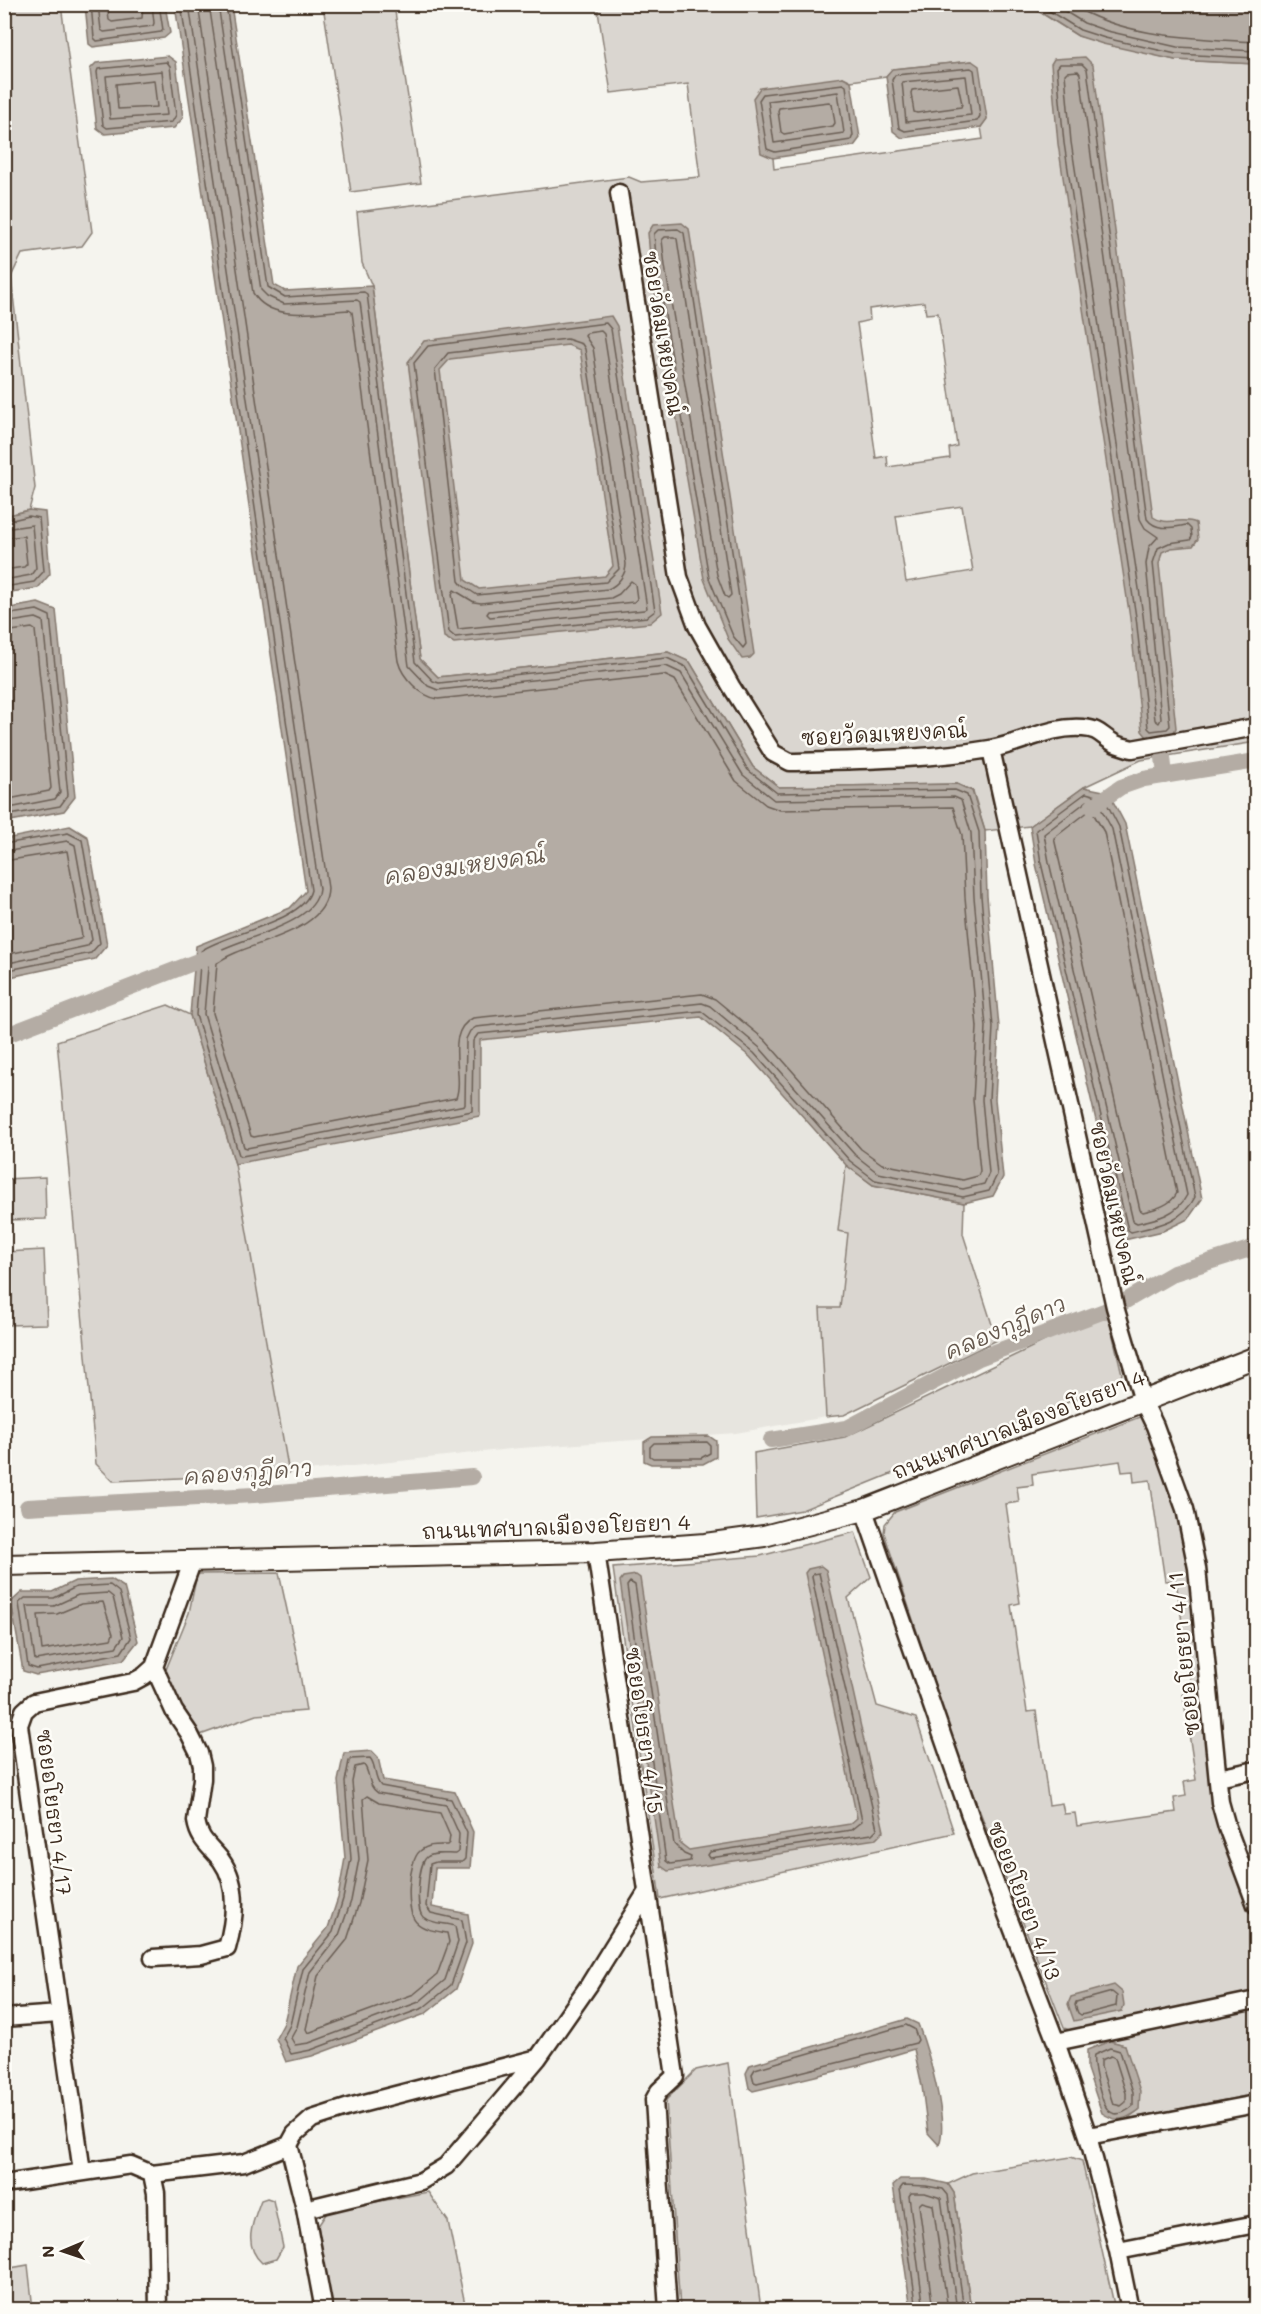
<svg xmlns="http://www.w3.org/2000/svg" width="1261" height="2314" viewBox="0 0 1261 2314" font-family="Mali,'Playpen Sans Thai',sans-serif">
<style>
.built{fill:#e7e5df}
.green{fill:#dad6d0;stroke:#8a8077;stroke-width:1.5;fill-rule:evenodd}
.water{fill:#b4aca4;stroke:#84786e;stroke-width:1.5;fill-rule:evenodd}
.lines{fill:none;stroke-linecap:round;stroke-linejoin:round}
.shore{stroke:#6b5e54;stroke-width:1.5}
.canal{stroke:#b4aca4;stroke-width:16}
.minor-casing{stroke:#3b2a1e;stroke-width:21}
.tertiary-casing{stroke:#3b2a1e;stroke-width:24}
.minor{stroke:#fdfcf7;stroke-width:16}
.tertiary{stroke:#fdfcf7;stroke-width:20}
.labels{text-anchor:middle;dominant-baseline:central;stroke-width:5;stroke-linejoin:round;paint-order:stroke}
.street-label{font-size:21px;fill:#3b2a1e;stroke:#fdfcf7}
.water-label{font-size:22px;font-style:italic;fill:#65584d;stroke:#fdfcf7}
</style>
<rect width="100%" height="100%" fill="#f5f4ee"/>
<filter id="ink" filterUnits="userSpaceOnUse"><feTurbulence type="fractalNoise" baseFrequency=".0167" numOctaves="2"/><feDisplacementMap in="SourceGraphic" scale="12" xChannelSelector="R" yChannelSelector="G"/><feConvolveMatrix kernelMatrix="1 2 1 2 8 2 1 2 1" color-interpolation-filters="sRGB"/></filter>
<g filter="url(#ink)">
<path class="built" d="M701,1017L750,1057L846,1165L838,1231L848,1233L840,1309L820,1308L826,1417L736,1433L520,1448L289,1473L235,1164L480,1116L479,1040Z"/>
<path class="green" d="M4,5H61L92,232L82,246L22,254L11,277L35,488L29,510L5,516Z
M323,5H394L421,183L351,192Z
M597,5H1018L1019,7L1030,6L1078,36L1175,60L1256,64V742L1141,760L1084,787L1030,826L985,831L973,791L957,784L779,787L753,767L690,662L668,652L438,677L420,659L372,286L362,263L357,212L629,177L641,182L700,177L688,84L611,93ZM972,61L987,118L981,127L983,139L774,169L773,158L761,152L843,77L851,81L886,76L893,69ZM924,302L926,314L938,313L957,446L949,448L950,458L888,467L887,456L876,458L857,323L870,320L869,309ZM962,506L973,571L906,582L896,516Z
M168,1005L190,1015L235,1164L289,1473L113,1481L96,1464L57,1041Z
M846,1165L873,1185L964,1203L963,1234L997,1340L844,1415L826,1417L820,1308H840L848,1233L838,1231Z
M45,1177L46,1219L5,1220V1179Z
M44,1250L47,1324L5,1325V1252Z
M1107,1311L1122,1374L1118,1382L802,1510L756,1518L754,1453L845,1437Z
M1142,1416L1149,1420L1184,1528L1209,1783L1214,1813L1252,1910L1256,1943V1991L1072,2031L1064,2028L961,1763L884,1533L885,1524L895,1512ZM1120,1461L1122,1472L1133,1471L1134,1482L1150,1480L1165,1581L1176,1580L1192,1692L1183,1694L1196,1780L1184,1782L1186,1796L1174,1798L1176,1812L1077,1826L1075,1813L1064,1814L1062,1803L1049,1805L1036,1711L1027,1712L1011,1605L1020,1603L1006,1504L1019,1502L1017,1487L1033,1485L1032,1474Z
M855,1532L871,1577L848,1598L877,1706L916,1718L954,1833L660,1899L613,1568L760,1556Z
M279,1573L297,1656L306,1711L256,1715L200,1735L174,1699L163,1677L189,1613L197,1574Z
M1256,2005V2094L1127,2119L1139,2110L1125,2045L1110,2041L1127,2033Z
M728,2063L761,2309H680L666,2100L696,2070Z
M1071,2157L1082,2161L1115,2309H971L954,2193L948,2184L972,2173Z
M428,2192L448,2221L466,2309H333L318,2226L328,2211Z
M267,2198L273,2200L283,2247L276,2259L262,2263C242,2245 253,2221 261,2200Z
M28,2265L33,2309H5V2269Z"/>
<path class="water" d="M85,5H165L170,33L164,38L93,47L89,44Z
M175,5H231L274,285L285,291L372,286L420,659L438,677L668,652L690,662L753,767L779,787L957,784L972,791L985,831L987,896L999,1027L995,1099L1003,1177L993,1196L964,1203L873,1185L846,1165L750,1057L701,1017L480,1040V1116L235,1164L190,1015L196,946L290,908L306,891Z
M1029,5H1256V64L1175,60L1103,44L1078,36Z
M168,56L176,62L183,118L174,128L105,134L97,128L90,69L96,63Z
M1085,57L1093,65L1153,517C1167,527 1182,516 1196,523L1198,539L1193,546L1171,548L1162,552L1159,564L1176,728L1172,735L1147,737L1142,731L1130,618L1058,144L1051,64L1054,59Z
M972,61L979,66L987,119L981,127L902,138L893,131L886,76L892,69Z
M843,77L851,81L860,138L854,146L773,158L761,153L753,98L760,88Z
M682,223L689,229L754,654L750,658L742,659L728,639L704,579L651,268L648,233L653,225Z
M611,316L617,326L662,613L650,623L454,643L444,637L408,362L424,341ZM568,345L580,350L613,566L605,576L479,589L465,580L440,370L450,359Z
M29,510L45,512L50,574L38,588L5,593V516Z
M38,603L56,610L75,797L64,811L5,822V609Z
M1084,787L1108,792L1125,824L1202,1199L1188,1219L1163,1231L1124,1240L1036,864L1030,826Z
M70,826L88,837L107,945L95,959L5,978V839Z
M709,1436L716,1441V1457L703,1464H651L644,1461V1442L652,1437Z
M821,1566L826,1570L884,1831L876,1839L668,1871L661,1866L620,1581L623,1577L636,1575L640,1578L680,1843L689,1850L850,1824L857,1818L805,1573L808,1569Z
M111,1579L124,1587L138,1641L123,1660L36,1675L23,1671L11,1602L22,1592H52L75,1581Z
M372,1751L378,1757L383,1780L455,1792L473,1832L470,1868H435L432,1907L468,1914L472,1944L456,1989L425,2014L312,2056L286,2062L276,2038L284,2023L297,1966L328,1928L338,1898L345,1858L338,1781L344,1753Z
M1114,1985L1122,1992L1124,2005L1122,2011L1074,2021L1068,2004L1071,1997Z
M907,2019L918,2024C928,2051 949,2119 939,2145L928,2133L922,2086L914,2049L861,2065L753,2091L749,2088L746,2073L750,2065Z
M1110,2041L1125,2045L1140,2091L1139,2110C1125,2120 1117,2123 1102,2113L1087,2069V2050Z
M900,2179H926L948,2184L954,2193L971,2309H911L893,2185Z"/>
<g class="lines">
<path class="shore" d="M91,4L94,38L97,41L161,32L163,30L159,4
M98,4L101,30L104,32L153,26L154,23L152,4
M107,4L109,20L112,22L142,18L143,4
M181,4L311,890C304,922 226,933 201,951L196,1015L239,1155L242,1156L472,1111L473,1041L478,1034L701,1011L754,1053L850,1161L875,1180L963,1197L989,1191L997,1175L989,1099L993,1027L981,896L979,832L967,795L955,790L777,793L748,770L686,667L667,658L439,683L433,681L415,662L367,294L364,292L285,297L268,287L226,4
M189,4L319,889C316,927 234,938 209,956L204,1014L244,1147L247,1148L465,1105L466,1039L470,1031L476,1027L702,1003L710,1006L760,1048L855,1155L878,1173L963,1189L984,1184L989,1173L982,1100L986,1027L974,897L971,833L961,800L954,797L774,800L743,775L681,673L666,666L438,690L428,686L409,666L360,302L357,300L284,304L267,296L261,290L218,4
M198,4L328,888C328,935 245,941 217,963L213,1013L251,1136L254,1137L456,1098C465,1074 443,1033 473,1018L702,994L715,999L765,1040L861,1149L882,1164L963,1180L978,1176L980,1171L973,1100L977,1027L965,897L962,835L953,807L780,810L766,805L736,781L675,680L664,675L438,699C421,697 402,677 398,661L352,312L349,310C320,311 271,324 253,293L209,4
M1038,4L1080,30L1105,38L1176,54L1256,58
M1053,4L1084,23L1107,31L1177,47L1256,51
M1070,4C1124,38 1195,38 1256,42
M167,62L170,66L176,115L172,122L107,128L103,125L97,72L98,69Z
M1060,64H1082L1087,69L1147,519C1157,532 1173,527 1187,525L1191,529L1192,537L1190,540L1169,543L1158,548L1153,563L1170,726L1167,729L1151,731L1148,728L1136,617L1064,143L1057,68Z
M971,68L974,70L980,116L977,121L905,131L899,128L892,80L895,75Z
M162,71L167,115L110,119L106,76Z
M1078,71L1080,74L1140,519L1145,528L1158,537L1149,547L1146,564L1161,719L1159,723L1155,720L1143,615L1071,142L1065,74L1067,72Z
M966,76L971,115L906,122L902,82Z
M154,80L157,107L118,109L116,84Z
M843,84L846,86L853,135L851,140L775,152L767,149L759,100L763,94Z
M958,85L962,104L961,107L917,113L914,112L911,93L912,90Z
M838,92L844,133L774,143L768,101Z
M829,102L832,104L835,123L833,126L784,134L781,132L778,111L779,108Z
M678,229L684,233L746,644L743,648L733,636L709,578L657,267L654,234L658,230Z
M665,237H674L677,239L731,595L728,598L725,596L717,575L665,266L662,240Z
M606,323L611,329L655,611L647,617L455,637L449,632L414,363L428,346Z
M601,331L604,334L647,608L644,610L458,629L452,594L454,590L474,602L481,603L608,589C618,585 626,574 626,564L593,348L585,336L587,333Z
M567,339L582,344L585,349L619,569L606,582L477,595L462,585L459,581L435,369L448,353Z
M4,522L29,516L39,518L44,571L34,582L4,587
M4,529L32,525L36,568L31,575L4,580
M4,538L24,536L27,564L24,567L4,570
M631,581L635,584L637,599L634,602L490,617L487,614L489,611L611,598L619,594Z
M4,615L37,610L50,616L68,795L60,806L4,816
M4,623L36,618L43,621L60,792L55,799L4,809
M4,632L32,628L35,630L51,788L49,791L4,800
M1086,793L1104,798L1119,827L1195,1197C1183,1222 1156,1226 1131,1232L1128,1230L1041,863L1036,830Z
M1087,801L1099,805L1112,829L1187,1195C1177,1215 1156,1219 1137,1223L1133,1221L1049,862L1044,834Z
M1089,811L1093,813L1104,832L1177,1193C1171,1205 1156,1209 1143,1212L1140,1210L1054,838Z
M4,844L68,833L82,840L100,943L91,953L4,971
M4,852L67,841L75,845L92,940L87,946L4,964
M4,861L67,851L82,936L80,939L4,955
M707,1442L710,1445V1453L701,1458H653L650,1456V1447L654,1443Z
M819,1573L877,1829L872,1834L710,1858L708,1855L710,1852L851,1830L862,1821L812,1577L813,1574Z
M630,1582L635,1585L674,1844L684,1854L691,1857L690,1861L670,1864L666,1861L627,1586Z
M110,1585L119,1592L131,1638L121,1653L37,1669L28,1666L19,1603L25,1598H54L76,1587Z
M108,1593L113,1597L123,1637L116,1647L35,1660L27,1606H54L78,1595Z
M103,1602L113,1634L111,1639L42,1650L38,1615L57,1614L81,1604Z
M370,1758C377,1766 373,1778 381,1786L451,1799L467,1833L465,1859L462,1862H436L430,1864L426,1906L431,1913L462,1920L466,1943L451,1985L423,2008L311,2050L291,2054L283,2038L290,2025L303,1969L333,1932L343,1899L351,1859L345,1782L349,1761L351,1759Z
M364,1765C371,1774 367,1786 378,1793L446,1805L459,1834L458,1852L455,1854C446,1854 434,1852 427,1857C418,1864 415,1909 423,1917C431,1924 446,1923 455,1926L458,1942L445,1980L419,2002L309,2043L295,2045L291,2038L297,2027L310,1972L339,1935L351,1901L359,1859L352,1782L355,1767Z
M367,1796L379,1803L440,1813L450,1836L449,1843L447,1845C437,1845 428,1844 420,1851C408,1861 405,1911 416,1922C424,1930 436,1931 447,1933L449,1942L437,1975L414,1994L308,2033L306,2029L318,1976L347,1940L359,1903L368,1860L363,1799Z
M1112,1992L1117,1996L1116,2006L1081,2015L1078,2013L1075,2005L1076,2002Z
M906,2025L914,2029L918,2040L916,2043L757,2083L754,2082L752,2074L755,2069Z
M1110,2048L1120,2051L1133,2092V2106C1126,2112 1116,2118 1108,2110C1101,2102 1092,2065 1094,2055Z
M1111,2056L1115,2058L1126,2093V2102L1121,2106L1113,2104L1101,2067V2060Z
M917,2310L900,2189L903,2185L926,2186L943,2189L948,2195L964,2310
M924,2310L909,2196L911,2193H925L941,2198L957,2310
M933,2310L919,2205L922,2202L933,2205L948,2310"/>
<path class="canal" d="M1163,757L1165,776
M1092,807L1121,787L1144,779L1256,761
M4,1036L216,954
M771,1440L847,1428L979,1358L1115,1307L1174,1273L1256,1247
M27,1507L254,1495L472,1477"/>
<g class="minor-casing">
<path id="minor" d="M619,193L679,577L697,626L731,686L773,753L790,762C856,760 924,760 990,749C1021,744 1051,725 1083,728C1100,729 1101,736 1114,743C1119,746 1126,747 1132,749L1256,727
M991,749L1115,1307L1143,1401L1155,1426L1185,1509L1197,1568L1220,1802L1227,1827L1256,1905
M864,1510L980,1844L1056,2042L1088,2136L1118,2251L1130,2310
M596,1552L675,2076L659,2091L654,2100L668,2310
M1218,1778L1256,1770
M153,1958L201,1955L227,1948C235,1920 240,1886 221,1860C210,1846 199,1840 196,1821L202,1779V1766L199,1753L189,1733L174,1711L154,1667
M4,2018L59,2014
M1056,2042L1256,2000
M1088,2136L1256,2104
M82,2172L19,1725L24,1711L34,1702L133,1682L144,1676L154,1667L193,1560
M152,2174L156,2193L158,2310
M4,2184L131,2165L152,2174L244,2163L289,2145
M305,2209L421,2181L446,2166L538,2058L589,1985L646,1893
M1118,2251L1256,2224
M324,2310L305,2209L289,2145L295,2134L312,2119L349,2107L538,2058"/>
</g>
<g class="tertiary-casing">
<path id="tertiary" d="M4,1565L596,1552L705,1544L764,1536L864,1510L1256,1357"/>
</g>
<use href="#minor" class="minor"/>
<use href="#tertiary" class="tertiary"/>
</g>
</g>
<g class="labels">
<g class="street-label">
<text transform="translate(664 333) rotate(81)">ซอยวัดมเหยงคณ์</text>
<text transform="translate(884 733) rotate(-3)">ซอยวัดมเหยงคณ์</text>
<text transform="translate(1115 1203) rotate(78)">ซอยวัดมเหยงคณ์</text>
<text transform="translate(1018 1424) rotate(-21)">ถนนเทศบาลเมืองอโยธยา 4</text>
<text transform="translate(556 1526) rotate(-2)">ถนนเทศบาลเมืองอโยธยา 4</text>
<text transform="translate(1183 1654) rotate(-96)">ซอยอโยธยา 4/11</text>
<text transform="translate(645 1730) rotate(82)">ซอยอโยธยา 4/15</text>
<text transform="translate(55 1812) rotate(83)">ซอยอโยธยา 4/17</text>
<text transform="translate(1025 1900) rotate(69)">ซอยอโยธยา 4/13</text>
</g>
<g class="water-label">
<text transform="translate(465 865) rotate(-8)">คลองมเหยงคณ์</text>
<text transform="translate(1005 1327) rotate(-23)">คลองกุฎีดาว</text>
<text transform="translate(248 1472) rotate(-4)">คลองกุฎีดาว</text>
</g>
</g>
<rect width="1261" height="2314" fill="none" stroke="#fdfcf7" stroke-width="24"/>
<rect x="12" y="12" width="1237" height="2290" fill="none" stroke="#3b2a1e" stroke-width="2" filter="url(#ink)"/>
<g transform="translate(63 2251) rotate(268)" stroke="#fdfcf7" stroke-width="4.5" paint-order="stroke">
<path d="M0-4.5L10 22L0 15L-10 22Z" fill="#3b2a1e"/>
<text y="-9" font-size="16" font-weight="bold" text-anchor="middle" fill="#3b2a1e">N</text>
</g>
</svg>
